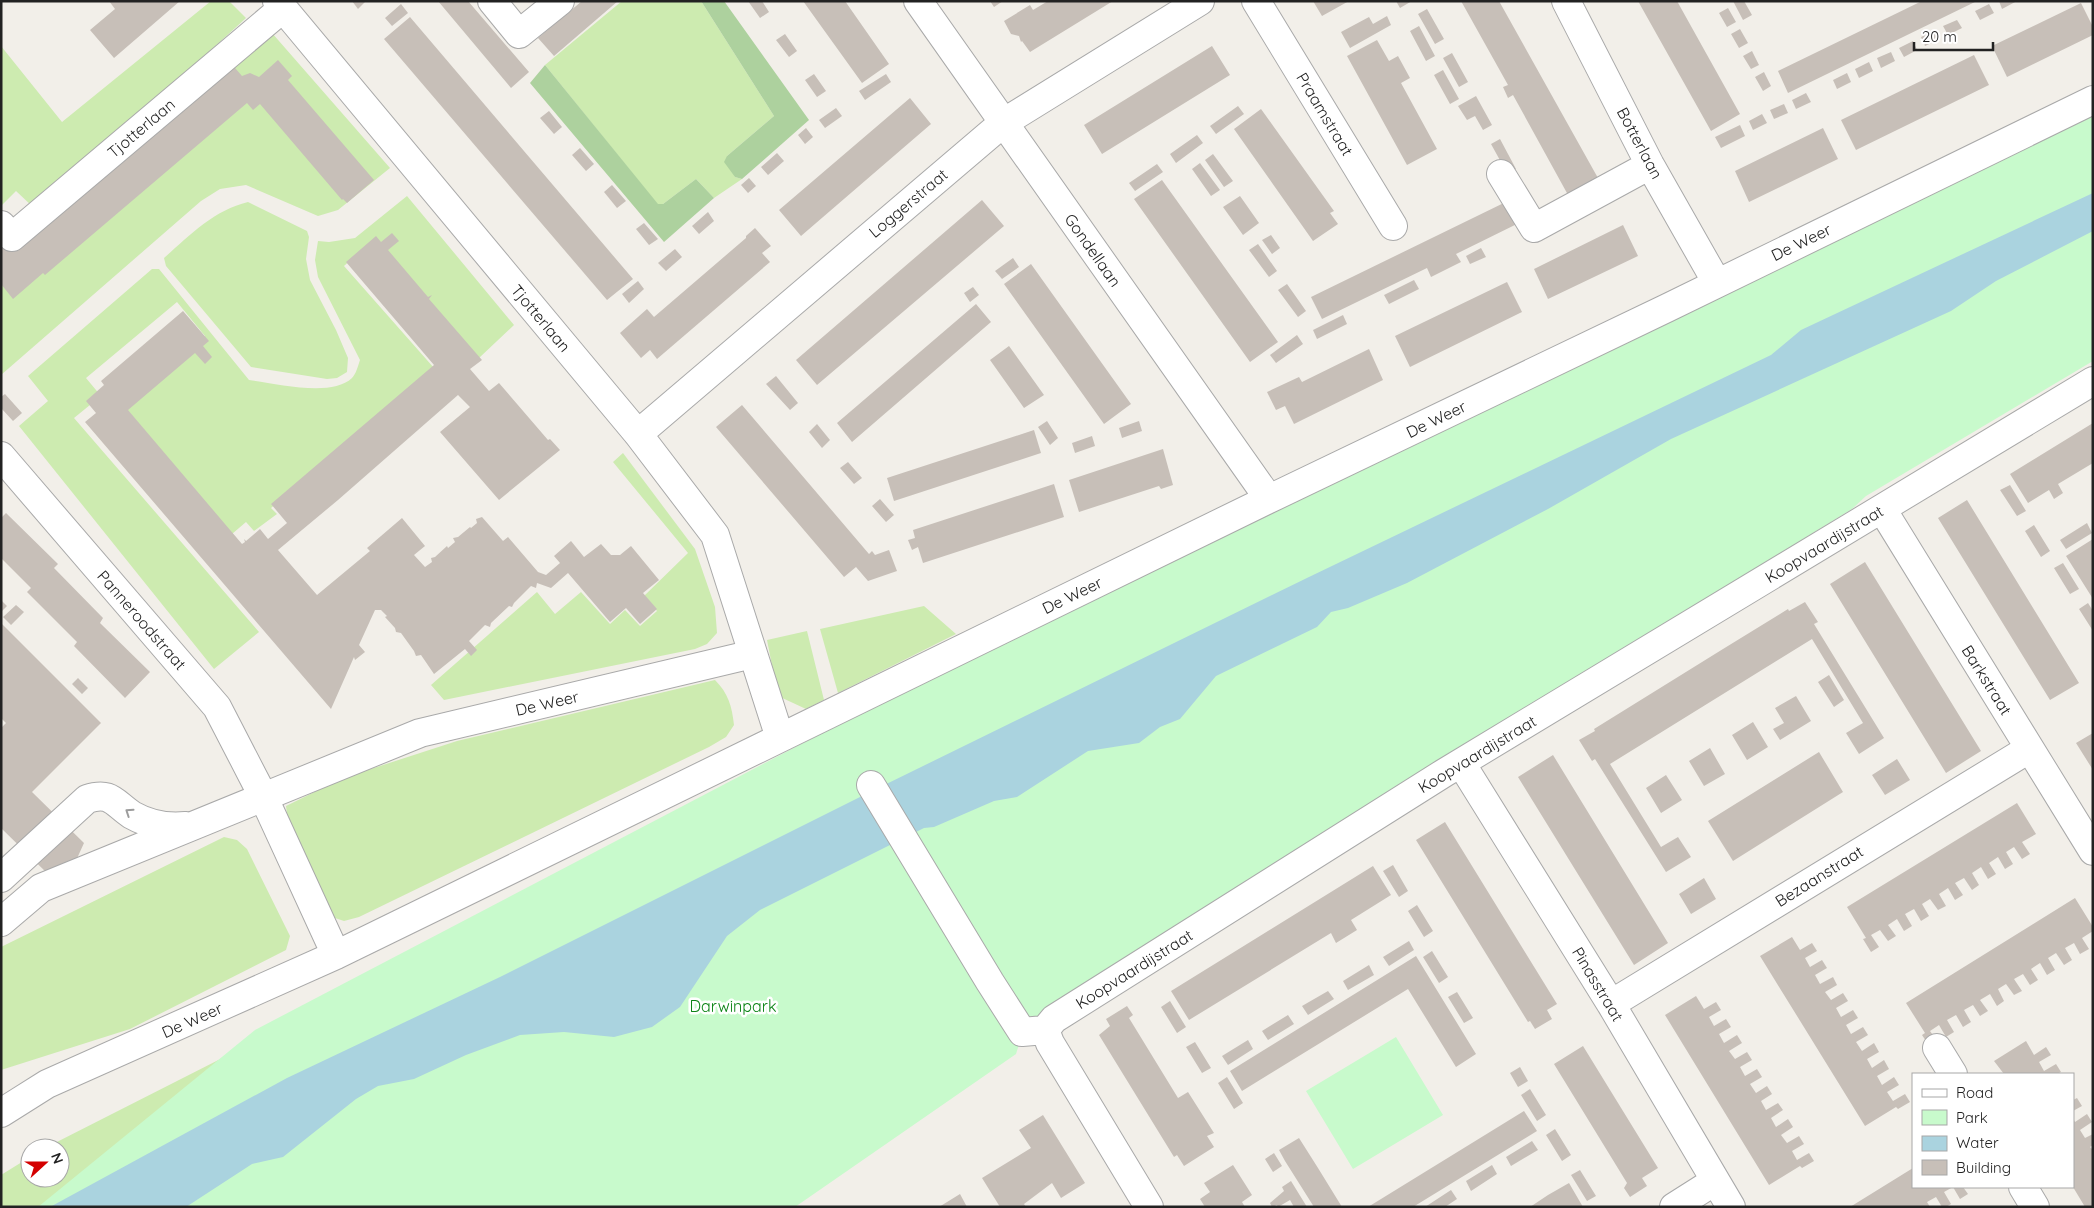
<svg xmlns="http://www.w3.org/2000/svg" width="2094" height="1208" viewBox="0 0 2094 1208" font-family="Quicksand,sans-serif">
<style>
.grass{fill:#cdebb0}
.forest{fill:#add19e}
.park{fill:#c8facc}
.water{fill:#aad3df}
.building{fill:#c7bfb8}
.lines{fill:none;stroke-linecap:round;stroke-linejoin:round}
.minor-casing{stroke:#a9a9a9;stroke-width:30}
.minor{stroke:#fff;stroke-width:28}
.oneway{stroke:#9c9c9c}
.labels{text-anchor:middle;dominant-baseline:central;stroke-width:5;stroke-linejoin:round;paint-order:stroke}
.street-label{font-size:16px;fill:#222;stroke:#fff}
.park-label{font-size:16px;fill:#0c8416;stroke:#fff}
</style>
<rect width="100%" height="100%" fill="#f2efe9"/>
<path class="grass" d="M211,1H229L246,18L164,93L33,207L16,191L1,206V46L62,122Z
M622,1H701L774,116L727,156L735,177L742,179L714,198L696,179L663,204L658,205L545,65Z
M265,25L390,168L338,210L318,216L246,185L220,189L201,201L1,375V236Z
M407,196L514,325L479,358L374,239L344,266L434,368L271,508L277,514L254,531L246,522L232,534L123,405L205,336L177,302L86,378L101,396L74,418L259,632L214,669L19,426L48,401L28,376L152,269H159L249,380C276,383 331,398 352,378C356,374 358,366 360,360L318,277L315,260L318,241L329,242L355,238Z
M248,202L307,231L309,237L306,259L310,280L336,330L348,358L347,372L337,378L327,379L251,367L166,266L164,258C189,236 214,210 248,202Z
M623,453L695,549L715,607L717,633L707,644L695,649L444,700L431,685L537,592L555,614L581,592L610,624L625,610L640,626L657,611L644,596L688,553L613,462Z
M924,606L956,634L838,693L820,629Z
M807,631L824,700L806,709L778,696L767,640Z
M715,680C728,693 732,706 734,725L726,737L709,747L359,917L344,921L329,916L288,822L286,806L343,778L457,741Z
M224,837L237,840L247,849L290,936L286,950L130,1029L1,1070V947Z
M244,1047L50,1207H1V1175L30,1157V1178H60V1148H45Z"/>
<path class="forest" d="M701,1H724L809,120L742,179L735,177L724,162L727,156L774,116Z
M545,65L658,204H663L696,179L714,198L664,242L530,83Z"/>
<path class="park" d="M2093,113V361L1866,496L1852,509L1441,762L1025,1025L1016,1054L795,1207H38L255,1030L849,719L1671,314Z
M1396,1037L1443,1115L1353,1169L1306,1091Z"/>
<path class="water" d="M2093,193V231L1996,281L1951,311L1671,439L1548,509L1407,583L1348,608L1331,612L1317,627L1216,676L1180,719L1160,727L1139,743L1088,751L1017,797L994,801L934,827L924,828L760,910L727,936L680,1007L652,1027L614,1037L564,1032L520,1035L466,1055L414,1079L378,1086L356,1099L283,1157L252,1164L186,1207H50L287,1078L500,977L868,793L1309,577L1771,355L1801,330Z"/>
<path class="building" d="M109,1H180L114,58L90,30L115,9Z
M352,1H366L358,9Z
M438,1H468L529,72L511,88Z
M582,1H618L554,56L538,38Z
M748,1H762L769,12L760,18Z
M803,1H845L889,64L862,83Z
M990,1H1003L994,7Z
M1048,1H1113L1030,52L1022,41L1021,42L1019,36L1011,34L1004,21L1030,5L1033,10Z
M1313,1H1349L1322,16Z
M1396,1H1412L1400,8Z
M1461,1H1499L1603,187L1573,204L1513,95L1508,98L1503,87L1508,85Z
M1638,1H1677L1740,114L1711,131Z
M1733,1H1744L1752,15L1743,20Z
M1922,1H1977L1788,93L1778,71Z
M1999,1H2017L2002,9Z
M2081,3L2093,27V35L2007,77L1992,46Z
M401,4L408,13L392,26L385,18Z
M1989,4L1994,13L1980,20L1975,11Z
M1728,8L1736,22L1727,27L1719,13Z
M1427,9L1444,39L1435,44L1418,14Z
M1387,16L1391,25L1350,48L1341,32L1369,17L1373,24Z
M410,17L633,279L607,300L384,39Z
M1957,20L1962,28L1948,35L1943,26Z
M1419,26L1435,56L1426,61L1410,31Z
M1740,29L1748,43L1739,48L1731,34Z
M1935,30L1940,39L1925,46L1921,37Z
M785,34L797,51L789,57L776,40Z
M1377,40L1389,61L1398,56L1410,78L1401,83L1437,149L1407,165L1347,56Z
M1913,41L1917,50L1904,57L1899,48Z
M1212,46L1230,75L1102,154L1084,125Z
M1752,51L1759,65L1751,69L1743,56Z
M1891,52L1895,61L1881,68L1877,58Z
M1452,53L1468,82L1459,87L1443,58Z
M1974,55L1989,85L1856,150L1841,120Z
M278,60L292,76L288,80L374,180L347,203L343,199L342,200L260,104L253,110L247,103L45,275L43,273L13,299L1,284V231L229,61L242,76L250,73L259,77Z
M1869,62L1873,71L1859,78L1855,69Z
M1443,70L1459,99L1450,104L1434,75Z
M1764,72L1771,86L1763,91L1755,77Z
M1847,73L1851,82L1837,89L1833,80Z
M814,74L826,91L817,97L805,80Z
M886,74L891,82L865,100L859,91Z
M1806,93L1811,102L1796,109L1792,100Z
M1476,96L1492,125L1483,130L1475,116L1467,120L1458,106Z
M910,98L931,124L801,236L779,210Z
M1784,104L1788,113L1774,119L1770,110Z
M1238,106L1244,114L1216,134L1210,126Z
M836,108L842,116L825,128L819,120Z
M1261,109L1334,211L1330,213L1338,224L1313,241L1234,129Z
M549,111L562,127L554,134L540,118Z
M1762,114L1767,123L1753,130L1749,121Z
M1740,125L1745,136L1721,148L1715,137Z
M806,128L813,137L805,144L798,135Z
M1823,128L1838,159L1749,202L1735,171Z
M1197,135L1203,143L1176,163L1170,154Z
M1500,139L1516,169L1507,173L1491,144Z
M580,148L594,164L586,171L572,155Z
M777,153L784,161L768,175L761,167Z
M1213,154L1233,181L1224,187L1205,160Z
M1200,163L1220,190L1211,196L1192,169Z
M1157,164L1163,172L1135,191L1129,183Z
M749,178L756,186L748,193L741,185Z
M1162,180L1278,342L1250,362L1134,199Z
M612,185L626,201L617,208L604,192Z
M1240,196L1259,223L1243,235L1223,207Z
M1514,198L1525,220L1456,254L1461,262L1431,277L1427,268L1322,319L1311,297Z
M982,200L1004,226L817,385L796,360Z
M708,212L714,221L699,234L692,226Z
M644,223L658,239L649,245L636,229Z
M1623,225L1638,256L1548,299L1534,269Z
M755,228L771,246L762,253L770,262L657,359L650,350L641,358L620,333L647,309L654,317L746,238V236Z
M392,233L399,241L388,250L428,297L432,295L429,299L482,360L470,369L489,391L499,383L548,440L550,439L560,450L499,500L440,432L470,407L458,395L338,500L278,550L317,595L370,551L367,548L402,518L425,546L414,555L425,567L432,562L431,558L435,557L447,546L448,548L455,542L453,538L458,537L470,527L471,528L477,523L476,519L482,517L503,541L508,537L538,572L546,575L560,563L554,556L571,541L584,557L601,544L611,555H620L631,546L659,580L643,593L657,609L640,624L626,608L610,622L568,573L551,588L537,583L536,588L531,586L514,603L512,607L509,606L491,623L490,627L485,625L469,641L477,650L471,656L465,649L434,674L421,655L416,656L414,651L401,633L396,632L395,628L385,617L387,616L381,610H375L359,645L365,652L355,660L354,657L331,709L85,422L96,413L86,401L104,385L101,381L183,311L209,341L203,346L212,357L205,364L195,353L128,410L242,544L245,542L244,539L246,541L260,529L268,539L287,523L271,504L434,365L346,262L376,236L381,242Z
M1271,235L1280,248L1272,254L1262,240Z
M1258,244L1277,271L1269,277L1249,250Z
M1481,248L1486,257L1470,264L1466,256Z
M675,249L682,257L666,271L658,263Z
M1013,258L1019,267L1002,279L995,271Z
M1031,264L1131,404L1104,424L1004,284Z
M1414,280L1419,289L1389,304L1384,295Z
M638,281L644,289L629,303L622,294Z
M1507,282L1522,312L1410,367L1395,336Z
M1287,284L1306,311L1298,317L1278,290Z
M973,287L979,295L970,302L964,293Z
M976,304L991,322L852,442L837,423Z
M1343,315L1347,324L1317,339L1313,330Z
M1297,335L1303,344L1276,363L1270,355Z
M1009,346L1044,395L1024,408L990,360Z
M1369,349L1383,380L1294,424L1285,406L1276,410L1267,392L1299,377L1302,382Z
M776,376L798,403L790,410L766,384Z
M5,394L22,413L13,421L1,408V397Z
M742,405L869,554L872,551L875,555L889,550L897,571L868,581L856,567L844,577L716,427Z
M1047,421L1058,438L1050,445L1038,427Z
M1139,421L1142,431L1122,438L1119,428Z
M2093,423V463L2058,484L2063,493L2054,499L2049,490L2028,503L2010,474Z
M817,424L830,440L822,448L809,432Z
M1034,430L1041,453L894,501L887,478Z
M1092,436L1095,446L1075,453L1072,443Z
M1163,449L1173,485L1161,489L1159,486L1079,512L1069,480Z
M848,462L862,478L854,484L840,468Z
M1054,484L1064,517L923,563L918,547L912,550L908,540L915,538L913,530Z
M2010,485L2026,511L2017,516L2000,490Z
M880,499L894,515L886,522L872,506Z
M1967,500L2079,683L2050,700L1938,518Z
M6,513L58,564L54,568L103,618L100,623L150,672L125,698L74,646L77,642L27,592L31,588L1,558V518Z
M2087,523L2092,533L2066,549L2060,540Z
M2034,525L2050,551L2041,557L2025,531Z
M2093,539V599L2066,556Z
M1865,562L1981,751L1946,773L1830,584Z
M2063,563L2079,589L2070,594L2054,568Z
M1,600L7,606L1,612Z
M1805,602L1818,622L1814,624L1884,738L1859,754L1846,733L1863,723L1812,639L1610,764L1661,847L1678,837L1691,857L1666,872L1595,759L1592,761L1579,740L1595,731L1594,729L1723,649L1788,609L1789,611Z
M2088,603L2093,611V631L2079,609Z
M16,605L24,612L11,625L3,617Z
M1,623L101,723L32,792L84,843L74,865L50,876L1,828V728L6,723L1,718Z
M1829,675L1844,700L1834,707L1818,682Z
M78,678L88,688L82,694L72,684Z
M1796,696L1811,721L1780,740L1773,729L1784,723L1775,708Z
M1753,722L1768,747L1747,760L1732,735Z
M2093,733V770L2076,743Z
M1710,748L1725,774L1704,786L1689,761Z
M1819,752L1843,792L1733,861L1708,821Z
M1553,755L1668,943L1634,965L1518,777Z
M1897,759L1910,780L1885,795L1872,775Z
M1666,775L1682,800L1661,813L1646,788Z
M2017,803L2036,834L2022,842L2030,854L2022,859L2014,847L2006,852L2013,864L2005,869L1998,857L1989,863L1996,874L1988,879L1981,867L1972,873L1979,885L1972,890L1964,878L1955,883L1963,895L1955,900L1948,888L1939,894L1946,906L1938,910L1930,899L1922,904L1929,916L1921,921L1914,909L1905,914L1912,926L1904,931L1897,919L1888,925L1896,936L1888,941L1880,930L1871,935L1879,947L1871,952L1863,939L1866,938L1847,907Z
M1445,822L1557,1004L1547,1010L1552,1019L1535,1029L1530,1021L1528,1022L1416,840Z
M1393,865L1408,891L1399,897L1383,871Z
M1373,866L1391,895L1351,920L1357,930L1336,943L1331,933L1189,1020L1171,991Z
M1704,878L1716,899L1691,914L1679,894Z
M2075,898L2093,927V931L2082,938L2089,949L2080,954L2074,943L2065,948L2072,960L2064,965L2056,953L2048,958L2055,970L2047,975L2040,963L2031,969L2038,980L2030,985L2023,974L2014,979L2022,991L2014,995L2006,984L1998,989L2004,1001L1997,1006L1990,994L1980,1000L1988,1011L1980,1016L1973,1005L1964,1010L1971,1022L1963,1027L1956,1015L1947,1020L1954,1032L1946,1037L1939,1025L1930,1031L1938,1042L1930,1047L1922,1035L1925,1033L1906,1003Z
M1417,905L1433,931L1424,937L1408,911Z
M1792,937L1800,950L1812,943L1817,951L1805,958L1810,967L1822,960L1827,968L1815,975L1820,984L1833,977L1837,985L1825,992L1831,1000L1843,993L1848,1001L1836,1008L1841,1017L1853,1010L1858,1018L1846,1025L1851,1034L1863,1027L1868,1035L1856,1042L1862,1051L1874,1043L1879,1052L1867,1059L1872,1068L1884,1060L1889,1069L1877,1076L1882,1085L1894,1077L1899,1085L1887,1092L1893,1101L1905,1094L1910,1102L1898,1109L1896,1107L1865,1126L1760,956Z
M1409,941L1414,950L1389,966L1383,957Z
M1432,951L1448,977L1439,983L1423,957Z
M1416,956L1476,1054L1456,1067L1408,989L1242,1091L1230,1071Z
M1369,965L1374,975L1348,990L1343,981Z
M1328,991L1334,999L1308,1015L1302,1006Z
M1457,992L1473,1018L1464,1023L1448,997Z
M1696,996L1704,1009L1716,1002L1721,1010L1709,1017L1714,1026L1726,1019L1731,1027L1719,1034L1724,1043L1737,1035L1742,1043L1729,1051L1735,1059L1747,1052L1752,1060L1740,1067L1745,1076L1757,1069L1762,1077L1750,1084L1756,1093L1767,1086L1772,1094L1761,1101L1766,1110L1778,1103L1783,1110L1771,1118L1776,1127L1788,1119L1793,1127L1781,1135L1787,1143L1799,1136L1804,1144L1792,1151L1797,1160L1809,1153L1814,1161L1802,1168L1800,1166L1769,1185L1665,1015Z
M1170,1001L1186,1027L1177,1033L1161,1007Z
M1127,1006L1133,1015L1129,1018L1178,1098L1188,1092L1214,1133L1207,1136L1214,1147L1184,1166L1177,1155L1174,1157L1099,1035L1110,1026L1106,1019Z
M1288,1015L1294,1024L1268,1040L1262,1031Z
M1248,1040L1253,1049L1228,1065L1222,1056Z
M2026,1041L2034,1055L2046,1047L2051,1055L2039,1062L2044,1071L2056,1064L2061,1072L2057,1074H2004L1994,1061Z
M1195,1042L1211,1068L1202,1073L1186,1047Z
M1583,1046L1658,1168L1642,1178L1647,1186L1630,1197L1624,1188L1627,1183L1554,1064Z
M1520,1067L1528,1081L1518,1087L1510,1073Z
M1227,1077L1243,1103L1234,1109L1218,1083Z
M1530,1089L1546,1115L1537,1121L1521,1095Z
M2077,1098L2082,1106L2073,1111V1100Z
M1524,1111L1537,1131L1413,1207H1368Z
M2087,1114L2092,1122L2080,1130L2085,1138L2093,1134V1145L2090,1147L2093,1150V1207H2085L2073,1187V1118L2075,1122Z
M1043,1115L1085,1183L1061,1198L1052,1183L1024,1204L1026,1207H1000L982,1178L1031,1148L1019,1130Z
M1555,1129L1571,1155L1562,1161L1546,1135Z
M1299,1138L1318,1168L1342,1207H1314L1285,1161L1279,1150Z
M1532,1141L1538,1150L1511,1166L1506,1157Z
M1274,1153L1282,1166L1273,1172L1265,1159Z
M1233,1165L1252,1195L1242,1202L1245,1207H1205L1200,1199L1210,1192L1204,1183Z
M1492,1165L1497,1174L1471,1191L1466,1181Z
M1913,1168V1187H1963L1968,1194L1960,1199L1953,1187L1944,1192L1951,1204L1946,1207H1942L1936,1197L1927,1202L1930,1207H1850Z
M1580,1170L1596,1196L1587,1201L1571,1175Z
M1291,1181L1307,1207H1294L1290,1200L1278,1207L1277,1205L1272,1207L1270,1203L1284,1191L1282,1187Z
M1569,1183L1583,1207H1530L1548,1195Z
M1451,1190L1457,1199L1445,1207H1425Z
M960,1194L967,1207H939Z"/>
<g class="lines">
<g class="minor-casing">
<path id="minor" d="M277,1L638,434L715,535L780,738
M492,1L519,34L560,1
M918,1L1269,499
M1256,1L1393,226
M1566,1L1650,165L1717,283
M1501,174L1534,228L1650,165
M1,225L12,237L283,8
M638,434L1003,123L1200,1
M1,456L217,707L263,796L336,955
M1882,509L2093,851
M1461,763L1611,1004L1731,1207
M871,785L990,982L1022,1032L1045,1030
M1,878L87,799C111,791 114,803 132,815C148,824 168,828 186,826
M1,922L41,888L420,733L753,654
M1611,1004L2029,749
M1937,1048L1953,1074
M1,1113L47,1084L336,955L1269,499L1667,308L2093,100
M2023,1187L2035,1207
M1149,1207L1050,1043L1045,1030L1054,1019L1444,773L2093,381
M1674,1207L1715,1181"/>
</g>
<use href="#minor" class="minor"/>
</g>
<defs><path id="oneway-chevron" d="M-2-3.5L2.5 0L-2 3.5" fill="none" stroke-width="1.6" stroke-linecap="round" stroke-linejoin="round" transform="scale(1.25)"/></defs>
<use class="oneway" href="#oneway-chevron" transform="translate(129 812) rotate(-146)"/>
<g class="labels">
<g class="street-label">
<text transform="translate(1325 114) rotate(59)">Praamstraat</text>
<text transform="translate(141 128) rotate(-40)">Tjotterlaan</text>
<text transform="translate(1640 143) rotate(62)">Botterlaan</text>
<text transform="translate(908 203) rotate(-40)">Loggerstraat</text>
<text transform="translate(1801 242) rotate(-26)">De Weer</text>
<text transform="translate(1093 250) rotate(55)">Gondellaan</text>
<text transform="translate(541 318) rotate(50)">Tjotterlaan</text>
<text transform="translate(1436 419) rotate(-26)">De Weer</text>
<text transform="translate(1824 544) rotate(-31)">Koopvaardijstraat</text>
<text transform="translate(1072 595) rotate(-26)">De Weer</text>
<text transform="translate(142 620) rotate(49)">Panneroodstraat</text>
<text transform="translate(1987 680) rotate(58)">Barkstraat</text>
<text transform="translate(547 703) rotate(-13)">De Weer</text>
<text transform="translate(1477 754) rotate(-31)">Koopvaardijstraat</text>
<text transform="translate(1819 876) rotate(-32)">Bezaanstraat</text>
<text transform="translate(1134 969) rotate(-32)">Koopvaardijstraat</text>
<text transform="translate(1598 984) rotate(59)">Pinasstraat</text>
<text transform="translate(192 1020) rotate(-24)">De Weer</text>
</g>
<g class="park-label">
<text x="733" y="1006">Darwinpark</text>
</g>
</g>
<rect width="2094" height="1208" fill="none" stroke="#222222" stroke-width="5"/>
<rect x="1912" y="1073" width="162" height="115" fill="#ffffff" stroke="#a7a7a7"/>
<rect x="1922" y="1089" width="25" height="8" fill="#ffffff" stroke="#a7a7a7"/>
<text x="1956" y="1098" font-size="15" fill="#222222">Road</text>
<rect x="1922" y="1110" width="25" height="15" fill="#c8facc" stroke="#a7a7a7"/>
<text x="1956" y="1123" font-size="15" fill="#222222">Park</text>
<rect x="1922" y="1136" width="25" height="15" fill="#aad3df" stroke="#a7a7a7"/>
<text x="1956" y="1148" font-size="15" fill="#222222">Water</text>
<rect x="1922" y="1160" width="25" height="15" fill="#c7bfb8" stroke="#a7a7a7"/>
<text x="1956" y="1173" font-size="15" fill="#222222">Building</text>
<g transform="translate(45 1163) rotate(69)"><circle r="24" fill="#ffffff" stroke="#a7a7a7"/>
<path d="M0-4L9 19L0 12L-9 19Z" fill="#d40000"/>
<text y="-8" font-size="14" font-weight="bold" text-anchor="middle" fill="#222222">N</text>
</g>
<path d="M1914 42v8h79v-8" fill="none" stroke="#222222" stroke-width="2.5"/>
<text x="1922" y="42" font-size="15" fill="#222222" stroke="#ffffff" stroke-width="4" paint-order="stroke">20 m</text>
</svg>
